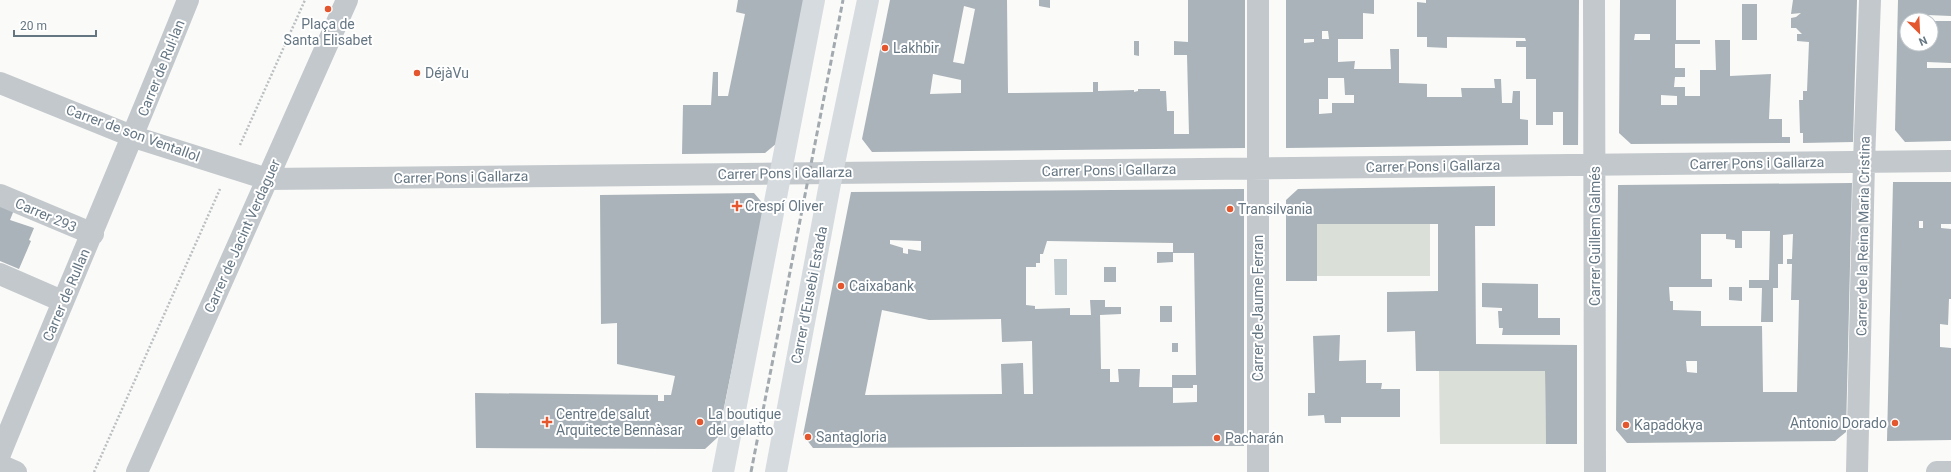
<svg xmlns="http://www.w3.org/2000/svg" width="1951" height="472" viewBox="0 0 1951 472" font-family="Roboto,sans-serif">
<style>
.green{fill:#dadfd7}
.water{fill:#bbc7cb}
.building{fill:#aab3b9;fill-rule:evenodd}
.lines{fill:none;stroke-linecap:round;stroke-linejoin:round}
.path{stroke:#bbbfc2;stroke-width:2.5;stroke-dasharray:2 2;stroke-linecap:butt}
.minor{stroke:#c3c8cc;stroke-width:22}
.major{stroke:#d6dbdf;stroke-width:22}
.rail{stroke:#a2aab0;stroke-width:3;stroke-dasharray:6 3;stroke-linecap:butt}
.poi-dot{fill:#e4572e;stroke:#fff;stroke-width:1.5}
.labels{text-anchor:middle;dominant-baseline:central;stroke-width:4;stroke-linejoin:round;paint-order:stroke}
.poi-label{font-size:14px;fill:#657683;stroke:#fff;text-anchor:start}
.street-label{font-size:14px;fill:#657683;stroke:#fff}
</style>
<rect width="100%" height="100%" fill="#fafaf8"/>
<path class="green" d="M1317,224H1430V276H1317Z
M1439,371H1545L1546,444H1440Z"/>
<path class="water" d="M1054,259H1067V295H1055Z"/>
<path class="building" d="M738,0H807L777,143L765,153L682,154L683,105H711L713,72H718V96H728L745,14L736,12Z
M890,0H1007L1008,93L1093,92V82H1098V91L1134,90V92L1138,91V89H1160V91H1166L1167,111H1174V134H1189L1187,55H1174V41L1188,42V0H1245V148L872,152L862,139ZM964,6L975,9L964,64L953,62ZM933,74L961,80V93L930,94Z
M1039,0H1050V8L1039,6Z
M1286,0H1374V14L1363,13V39H1338V62L1355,61L1354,69H1391L1390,49H1399V83L1427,84V97H1462L1461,88H1495L1494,79H1501L1502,103H1512L1513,91H1520V119L1528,120V145L1286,148ZM1322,31H1328L1329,39H1322ZM1304,39H1314V42L1304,43ZM1328,78H1344L1345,95H1354V103H1332V113L1319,114V99H1328Z
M1426,0H1579L1578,145H1563V112H1553V125H1536V79H1526V47H1516V41H1526L1525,38L1447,37V48L1427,47V37H1417V2L1426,3Z
M1620,0H1676V40H1700V44H1675V68H1685V77H1675L1674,87H1685V96H1700V70H1716L1715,40H1730V76L1771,74L1769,119H1782V137H1790V143L1631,144L1619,133ZM1635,34H1650V40H1634ZM1661,95L1677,96V105H1661Z
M1793,0H1857L1853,142L1803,143V133H1800L1799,100H1803V91H1807L1809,42L1797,41V34H1802L1796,28H1791V18L1796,17L1801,13L1791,14Z
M1898,0H1951V16L1928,15V20H1907V44H1931V21H1951V63L1927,62V68H1951V141L1905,142L1895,130Z
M1742,4H1757V40H1742Z
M1134,41H1139V56L1134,55Z
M1893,182H1951V224H1941V228L1951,229V299H1949L1948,325L1940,324V347L1951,348V440L1887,441ZM1919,221H1923V228H1919Z
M1852,183L1846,432L1835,441L1627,443L1616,430L1618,185ZM1742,231H1770L1769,280H1749V288H1762L1761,322H1773V288H1778V264H1783V235L1793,234L1792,259H1787V264H1792L1791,300H1799L1797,392H1763L1762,326H1701V311L1673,310V301H1670L1669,287H1712V279H1701V234H1726V239L1735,240V248H1742ZM1686,361H1697V373L1687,372Z
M1495,186V226H1475L1476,344L1577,345V444H1546L1545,371H1416L1415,331L1387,332V292L1438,291V224H1317V281H1286V200L1298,189Z
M1244,189V446L813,448L803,435L851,192ZM890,240L921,241V251L908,249V254L903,253V248L890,244ZM1047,241L1173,243V252H1157V263L1173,262V253H1194L1196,375H1172V387H1139L1140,369H1118L1119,382H1110V369H1101L1100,315L1121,314V307H1105V300H1090L1091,315H1070V308L1035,309V306L1026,305V267H1036V263H1040V254H1043ZM882,310L929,320L1001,319L1002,342L1032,341L1033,394H1024L1023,363L1001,364L1002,394L865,395ZM1193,385H1197V402L1173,403V388H1193Z
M754,193L765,206L718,437L705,449L476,448L475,393L658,395V401H664V395H671L675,376L617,364V323L601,324L600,195Z
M0,198L16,205L10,220L34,228L29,240L31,241L19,269L0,261Z
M1104,267H1116V282H1104Z
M1482,283L1538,284V318H1560V335H1502L1503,328H1499L1498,311H1502V308L1482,307Z
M1729,287H1742V301L1729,300Z
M1160,306H1172V322H1160Z
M1340,335L1339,361L1366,360V383H1382L1381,389H1400V417H1341V423H1325L1324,415L1308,416V393H1315L1313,336Z
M1172,343H1178V352H1172Z"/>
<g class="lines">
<path class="path" d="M240,145L305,0
M94,472L220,189"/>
<path class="minor" d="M1594,0L1595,472
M0,83L134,137L267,179L1951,161
M0,195L93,234
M0,274L62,301
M0,454C62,302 127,152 188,0
M0,465L16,472
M137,472L347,0
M1258,472V0
M1857,472L1864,162L1870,0
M1937,472H1951"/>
<path class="major" d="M723,472L814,0
M776,472L832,173L868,0"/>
<path class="rail" d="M751,472L843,0"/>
</g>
<g class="poi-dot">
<circle cx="328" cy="9" r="4"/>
<circle cx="885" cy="48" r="4"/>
<circle cx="417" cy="73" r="4"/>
<path d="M735 200h4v4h4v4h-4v4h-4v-4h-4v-4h4z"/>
<circle cx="1230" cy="209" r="4"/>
<circle cx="841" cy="286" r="4"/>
<path d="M545 416h4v4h4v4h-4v4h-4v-4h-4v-4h4z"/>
<circle cx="700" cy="422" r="4"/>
<circle cx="1895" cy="423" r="4"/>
<circle cx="1626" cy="425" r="4"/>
<circle cx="808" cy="437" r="4"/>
<circle cx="1217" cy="438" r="4"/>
</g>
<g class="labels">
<g class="poi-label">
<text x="328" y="24" text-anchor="middle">Plaça de<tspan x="328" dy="16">Santa Elisabet</tspan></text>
<text x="893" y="48">Lakhbir</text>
<text x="425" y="73">DéjàVu</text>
<text x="745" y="206">Crespí Oliver</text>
<text x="1238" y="209">Transilvania</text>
<text x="849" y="286">Caixabank</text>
<text x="556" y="414">Centre de salut<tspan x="556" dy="16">Arquitecte Bennàsar</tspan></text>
<text x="708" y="414">La boutique<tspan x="708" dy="16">del gelatto</tspan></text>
<text x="1887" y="423" text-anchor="end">Antonio Dorado</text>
<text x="1634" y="425">Kapadokya</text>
<text x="816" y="437">Santagloria</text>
<text x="1225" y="438">Pacharán</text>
</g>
<g class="street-label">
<text transform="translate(161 68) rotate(-68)">Carrer de Rul·lan</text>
<text transform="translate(133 133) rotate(20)">Carrer de son Ventallol</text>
<text transform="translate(1757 163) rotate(-1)">Carrer Pons i Gallarza</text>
<text transform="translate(1433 166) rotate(-1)">Carrer Pons i Gallarza</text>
<text transform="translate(1109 170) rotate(-1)">Carrer Pons i Gallarza</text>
<text transform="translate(785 173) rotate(-1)">Carrer Pons i Gallarza</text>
<text transform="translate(461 177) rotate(-1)">Carrer Pons i Gallarza</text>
<text transform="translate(46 215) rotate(23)">Carrer 293</text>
<text transform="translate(242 236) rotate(-66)">Carrer de Jacint Verdaguer</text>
<text transform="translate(1595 236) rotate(-90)">Carrer Guillem Galmés</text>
<text transform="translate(1863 236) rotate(-89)">Carrer de la Reina Maria Cristina</text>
<text transform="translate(66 295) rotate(-67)">Carrer de Rullan</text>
<text transform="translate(809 295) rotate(-79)">Carrer d'Eusebi Estada</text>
<text transform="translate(1258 308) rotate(-90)">Carrer de Jaume Ferran</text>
</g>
</g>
<g transform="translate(1919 32) rotate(156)"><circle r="19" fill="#ffffff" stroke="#c1c8cd"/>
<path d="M0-3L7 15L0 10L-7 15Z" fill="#e4572e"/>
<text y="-6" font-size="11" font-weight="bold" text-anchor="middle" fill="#657683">N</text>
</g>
<path d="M14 30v6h82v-6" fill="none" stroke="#657683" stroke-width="2"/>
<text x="20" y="30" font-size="12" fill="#657683" stroke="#ffffff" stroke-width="3" paint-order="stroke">20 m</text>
</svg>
